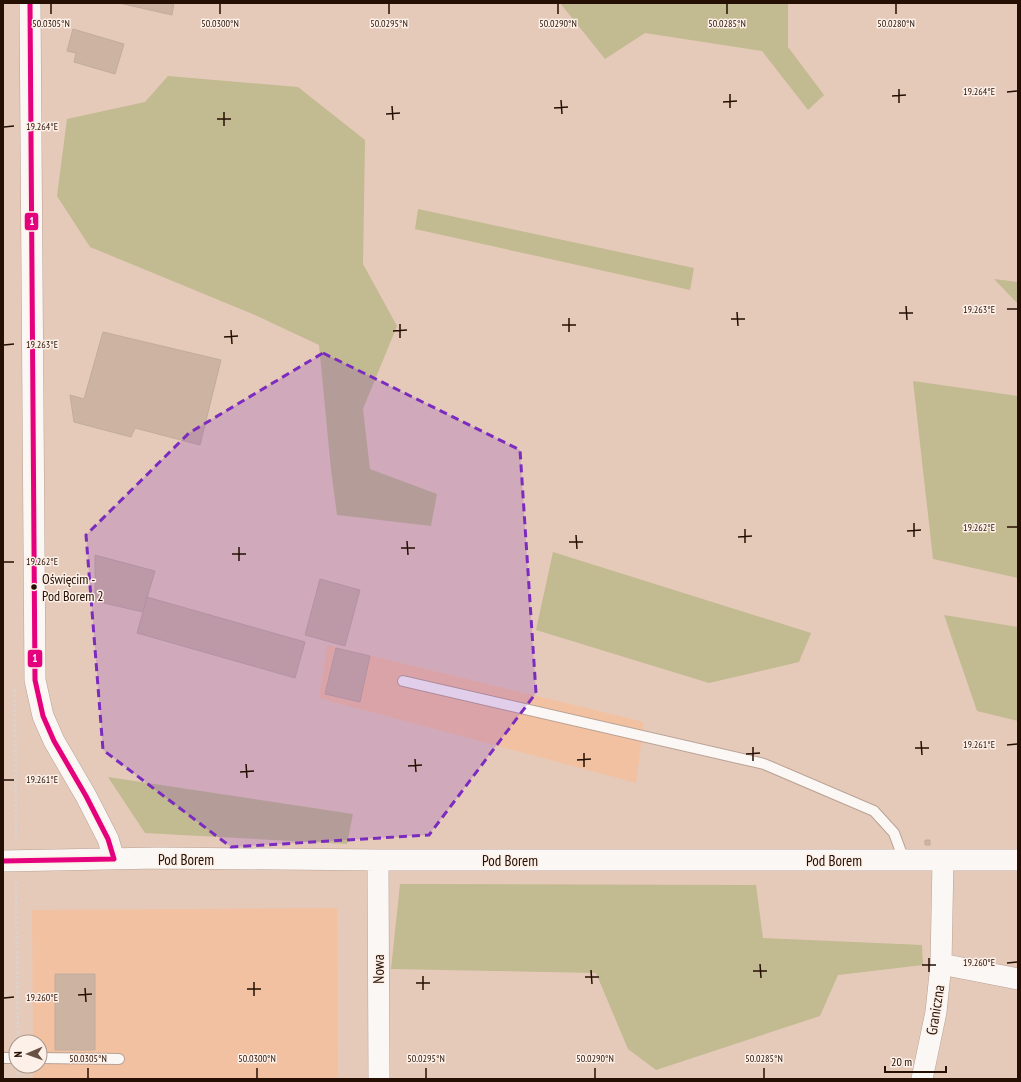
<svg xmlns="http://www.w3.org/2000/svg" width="1021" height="1082" viewBox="0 0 1021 1082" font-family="'PT Sans Narrow',sans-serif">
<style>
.built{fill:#f2c1a2}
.green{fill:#c2ba90}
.building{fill:#cdb3a2;stroke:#c2ac9d}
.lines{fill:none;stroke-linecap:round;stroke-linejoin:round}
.service-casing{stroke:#b9a294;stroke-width:12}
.minor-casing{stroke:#b9a294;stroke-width:22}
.path{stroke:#dcd2cd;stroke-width:2.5;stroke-dasharray:3 2;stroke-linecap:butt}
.service{stroke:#fbf7f5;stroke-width:10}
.minor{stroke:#fbf7f5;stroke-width:21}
.bus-1-casing{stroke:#fdf0e8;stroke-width:8}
.bus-1{stroke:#e5007d;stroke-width:5}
.marked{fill:#7b2cbf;fill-opacity:0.2;stroke:#7b2cbf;stroke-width:3;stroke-dasharray:8 5;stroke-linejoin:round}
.ticks{fill:none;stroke:#240f02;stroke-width:1.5}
.bus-dot{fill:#240f02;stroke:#fdf0e8;stroke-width:1.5}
.labels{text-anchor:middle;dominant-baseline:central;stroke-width:3;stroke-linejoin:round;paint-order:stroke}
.bus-label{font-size:14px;fill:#240f02;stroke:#fdf0e8;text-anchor:start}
.street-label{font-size:15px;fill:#240f02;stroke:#fdf0e8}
.ticks-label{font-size:10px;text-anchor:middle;fill:#240f02;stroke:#fdf0e8;stroke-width:3;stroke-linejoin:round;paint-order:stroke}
.line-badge{stroke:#fdf0e8;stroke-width:1.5}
.badge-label{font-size:11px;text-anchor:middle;font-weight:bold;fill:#fff}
</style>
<rect width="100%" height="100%" fill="#e5caba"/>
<path class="built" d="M327,645L644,722L636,783L319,698Z
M337,908L338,1079H33V1066H40V1042H33L32,910Z"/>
<path class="green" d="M560,3H788V47L824,95L808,110L762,51L645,33L605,59Z
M168,76L298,87L365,140L363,264L397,326L363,409L370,469L437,494L431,526L337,515L331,470L319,345L255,315L90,247L57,196L67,119L145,102Z
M418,209L694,268L690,290L415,229Z
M994,279L1018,282V304Z
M913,381L1018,396V578L933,559Z
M553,552L811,633L799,662L709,683L536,630Z
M944,615L1018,627V721L977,711Z
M108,777L353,814L347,844L145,833Z
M400,884L756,885L763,938L922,945L923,965L838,975L820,1016L656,1070L628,1049L596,973L391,969Z"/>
<path class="building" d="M119,3H174L172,15Z
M73,29L124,44L115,74L74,62L76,53L67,51Z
M103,332L221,360L200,445L135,428L131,437L74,422L70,395L84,399Z
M95,555L155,571L143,612L95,601Z
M320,579L360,590L345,646L305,635Z
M147,597L305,642L295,678L137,633Z
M336,648L370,656L360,702L325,694Z
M925,840H930V845H925Z
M55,974H95V1050H55Z"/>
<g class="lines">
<g class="service-casing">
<path id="service" d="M403,681L764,764L874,811L894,833L904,860
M3,1058H16
M40,1058L119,1059"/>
</g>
<g class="minor-casing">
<path id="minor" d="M30,3L35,680L43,716L54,741L86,796L108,839L114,859
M378,860L379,1079
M3,861L158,858L378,860H1018
M941,964L1018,979
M922,1079L936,1012L941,964L943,860"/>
</g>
<path class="path" d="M15,689L16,840
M16,881L18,1042
M18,1072V1079"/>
<use href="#service" class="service"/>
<use href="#minor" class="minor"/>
<g class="bus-1-casing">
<path id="bus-1" d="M30,3L35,680L43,716L54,741L86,796L108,839L114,859
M3,861L114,859"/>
</g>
<use href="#bus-1" class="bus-1"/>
</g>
<path class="marked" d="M323,353L520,450L536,693L429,835L231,847L103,750L86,535L189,433Z"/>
<path class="ticks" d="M51,4V14M220,4V14M389,4V14M558,4V14M727,4V14M896,4V14M899,89V103M1007,92L1017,91M730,94V108M892,96L906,95M561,100L562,114M723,102L737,101M392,106L393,120M554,108L568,107M224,112V126M386,114L400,113M217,119H231M4,127L14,126M906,306L907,320M1007,309H1017M737,312L738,326M899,313H913M569,318V332M731,319H745M400,324V338M562,325H576M231,330L232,344M393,331L407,330M224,337L238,336M4,345L14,344M914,523V537M1007,527H1017M745,529V543M907,531L921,530M576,535L577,549M738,537L752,536M407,541L408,555M569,542H583M239,547V561M401,548H415M232,554H246M4,562H14M921,741L922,755M1007,745L1017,744M753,747V761M915,748H929M584,753V767M746,754L760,753M415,759L416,772M577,760L591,759M246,764L247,778M408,766L422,765M240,772L254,771M4,780H14M929,958V972M1007,963L1017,962M760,964L761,978M922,965H936M591,970L592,984M753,971H767M423,976V990M585,977H599M254,982V996M416,983H430M85,988L86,1002M247,989H261M78,995L92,994M4,998L14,997M88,1068V1078M257,1068V1078M426,1068V1078M595,1068V1078M764,1068V1078"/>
<circle class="bus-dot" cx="34" cy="587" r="3.5"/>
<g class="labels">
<g class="bus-label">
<text x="42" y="579">Oświęcim -<tspan x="42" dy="17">Pod Borem 2</tspan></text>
</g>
<g class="street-label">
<text x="186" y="859">Pod Borem</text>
<text x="510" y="860">Pod Borem</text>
<text x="834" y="860">Pod Borem</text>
<text transform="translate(378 969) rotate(-90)">Nowa</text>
<text transform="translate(935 1010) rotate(-81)">Graniczna</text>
</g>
</g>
<g class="ticks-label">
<text x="51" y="27">50.0305°N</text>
<text x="220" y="27">50.0300°N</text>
<text x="389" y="27">50.0295°N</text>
<text x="558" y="27">50.0290°N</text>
<text x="727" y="27">50.0285°N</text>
<text x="896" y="27">50.0280°N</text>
<text x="979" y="95">19.264°E</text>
<text x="42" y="130">19.264°E</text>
<text x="979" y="313">19.263°E</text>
<text x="42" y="348">19.263°E</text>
<text x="979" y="531">19.262°E</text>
<text x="42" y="565">19.262°E</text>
<text x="979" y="748">19.261°E</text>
<text x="42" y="783">19.261°E</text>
<text x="979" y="966">19.260°E</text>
<text x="42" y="1001">19.260°E</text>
<text x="88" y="1062">50.0305°N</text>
<text x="257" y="1062">50.0300°N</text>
<text x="426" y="1062">50.0295°N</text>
<text x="595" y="1062">50.0290°N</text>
<text x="764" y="1062">50.0285°N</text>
</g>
<g class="line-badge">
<rect x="24" y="212" width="15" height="19" rx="4" fill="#e5007d"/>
<rect x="27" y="649" width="16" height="19" rx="4" fill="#e5007d"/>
</g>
<g class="badge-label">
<text x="32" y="225">1</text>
<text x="35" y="662">1</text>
</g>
<rect width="1021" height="1082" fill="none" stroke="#240f02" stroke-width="8"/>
<g transform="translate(28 1054) rotate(268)"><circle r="19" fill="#fdf0e8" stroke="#a6968c"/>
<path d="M0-3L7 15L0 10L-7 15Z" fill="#685042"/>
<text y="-6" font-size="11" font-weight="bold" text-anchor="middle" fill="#240f02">N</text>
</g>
<path d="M885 1066v6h61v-6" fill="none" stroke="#240f02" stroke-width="2"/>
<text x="891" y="1066" font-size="12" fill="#240f02" stroke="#fdf0e8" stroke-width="3" paint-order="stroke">20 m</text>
</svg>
